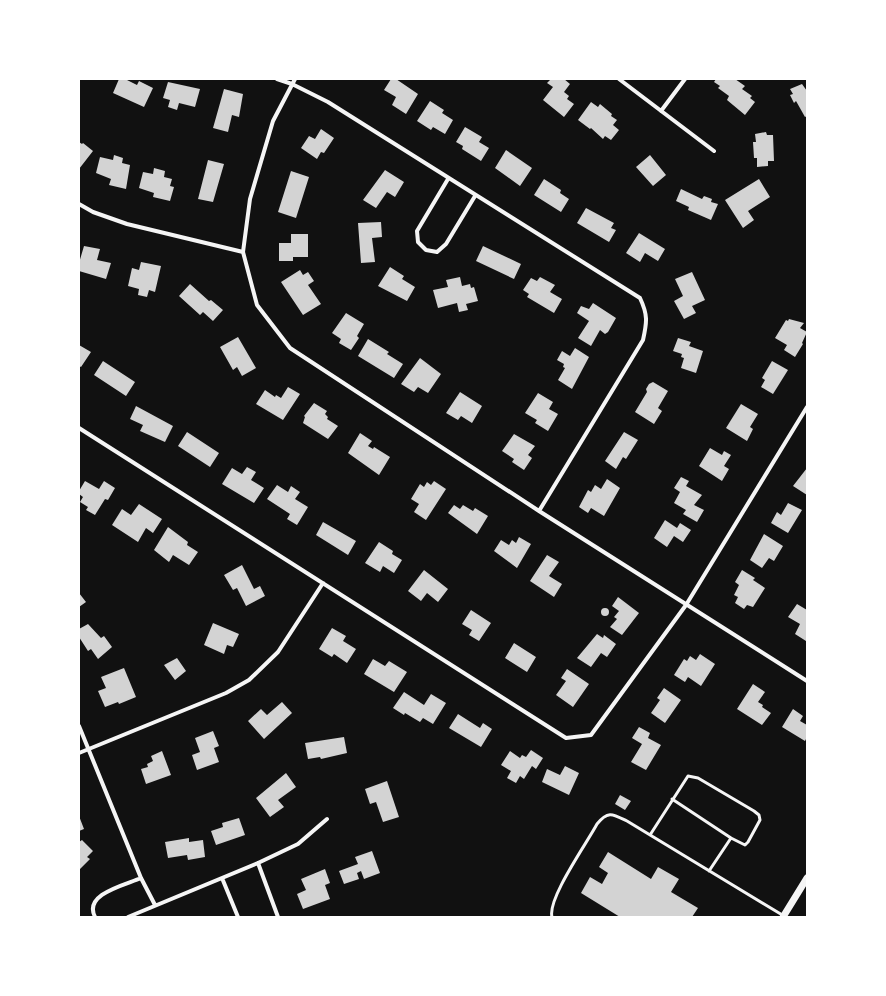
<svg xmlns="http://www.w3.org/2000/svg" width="886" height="996" viewBox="0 0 886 996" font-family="Mulish,sans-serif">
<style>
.building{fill:#d3d3d3}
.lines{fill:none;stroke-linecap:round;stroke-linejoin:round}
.service{stroke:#f5f5f5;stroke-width:3}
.minor{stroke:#f5f5f5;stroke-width:4}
.tertiary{stroke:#f5f5f5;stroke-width:7}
</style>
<rect width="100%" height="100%" fill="#111"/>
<path class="building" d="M119,79H125L137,85L139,81L153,88L144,107L113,93Z
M391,79H396L418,94L406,114L392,105L396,97L384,90Z
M551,79H564L570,84L564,92L569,96L567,99L574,104L564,117L543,100L553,87L547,83Z
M716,79H735L745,86L742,89L752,96L750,98L755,102L745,115L727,100L729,96L718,88L720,86L714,82Z
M168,82L200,89L195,107L179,103L177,110L168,107L170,100L163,98Z
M802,84L807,91V116L805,117L796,101L794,103L790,95L793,94L790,89Z
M224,89L243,94L239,117L232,115L228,132L213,128Z
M430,101L444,110L442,113L453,120L445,134L433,127L431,130L417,121Z
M591,102L598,107L600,104L612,114L611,116L617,120L613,125L619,130L611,140L605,136L603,139L591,128L590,129L578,120Z
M465,127L482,137L479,142L489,148L481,161L462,149L463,146L456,142Z
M321,129L334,138L324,153L321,152L317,159L301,148L309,136L315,139Z
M766,132L767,135H773L774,161H768V166L757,167V158H754L753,142H756L755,134Z
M79,142L82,144L83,143L93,151L79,169Z
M506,150L532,168L520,186L495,168Z
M114,155L123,158L122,163L130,165L126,189L109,185L111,179L96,173L100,157L113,160Z
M650,155L666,175L653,186L636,167Z
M208,160L224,164L213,202L198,199Z
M154,168L165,171L164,177L172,179L170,186L174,187L170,201L153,197L154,193L139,188L143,172L153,174Z
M385,170L404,182L395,197L387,192L376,208L363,200Z
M291,171L309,177L296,218L278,212Z
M544,179L561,190L560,193L569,199L561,212L534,195Z
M759,179L770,197L748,211L754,220L743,228L725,200Z
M681,189L702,199L704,196L712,199L711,202L718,204L711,220L688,210L689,207L676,201Z
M586,208L614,223L611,228L616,230L609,242L577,223Z
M381,222L382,237L372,238L375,262L361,263L358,223Z
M639,233L665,249L658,261L645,253L640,262L626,253Z
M291,234H308V257H293V261H279V243H291Z
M84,246L100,249L97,260L111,263L106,279L79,271V263Z
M483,246L521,264L514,279L476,261Z
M141,262L161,266L155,292L149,290L147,297L138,295L139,289L128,286L132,268L139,270Z
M390,267L404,276L402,279L415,287L407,301L378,286Z
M300,270L303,275L308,272L314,281L308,285L321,304L303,315L281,282Z
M692,272L705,300L692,306L696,313L684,319L674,301L683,296L675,279Z
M460,277L462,286L470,284L471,288L474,287L478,301L466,304L468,310L459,312L457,303L438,308L433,290L448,287L446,280Z
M540,277L555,285L550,292L562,299L554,313L527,297L529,294L523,290L531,278L537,281Z
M190,284L209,301L211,300L223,310L213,321L203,312L200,315L179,296Z
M593,303L616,318L608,332L605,334L600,330L591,346L578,338L589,321L577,313L581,306L589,309Z
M346,313L364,324L357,336L359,338L351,350L339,343L341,339L332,333Z
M789,319L804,323L800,328L807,332L802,343L803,344L795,357L784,350L787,345L775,338L786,320L788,321Z
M238,337L256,368L242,376L237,367L233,370L220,347Z
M678,338L691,342L689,346L703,351L696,373L681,368L684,358L681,357L682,354L673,351Z
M368,339L389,352L387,354L403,364L394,378L358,356Z
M79,345L91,352L81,367L79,366Z
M575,348L589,357L572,389L558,380L565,368L563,367L564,364L557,360L562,351L570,356Z
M420,358L441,374L428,393L418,387L414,392L401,384Z
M103,361L135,382L126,396L94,375Z
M772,361L788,370L773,394L761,387L765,380L762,378Z
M653,382L668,391L658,408L662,411L654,424L635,412L647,392L646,389L649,384Z
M288,387L300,394L283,420L256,404L265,390L275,397L276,395L281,398Z
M460,392L482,406L472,423L461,416L458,420L446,413Z
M538,393L553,402L549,409L558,414L548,431L535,423L537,420L525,413Z
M314,403L327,411L325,414L328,417L327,419L338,426L328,439L303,423L305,417L304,416Z
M741,404L758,414L750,427L753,429L747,441L726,428Z
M136,406L173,426L165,442L140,431L143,425L130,419Z
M187,432L219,453L210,467L178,446Z
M624,432L638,440L626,459L623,457L616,469L605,461Z
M360,433L372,441L368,446L373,449L374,447L390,457L379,475L348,453Z
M514,434L535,446L528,455L532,458L524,470L512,462L514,459L502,451Z
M710,448L722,455L724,451L731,455L724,466L729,469L722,481L699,466Z
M247,467L256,472L251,480L264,488L254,503L222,484L232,468L242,474Z
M807,468V495L793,486Z
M681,477L689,481L686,486L702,495L694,505L704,510L697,522L683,514L686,510L674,503L680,492L674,488Z
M607,479L620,488L604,516L591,508L588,513L579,507L588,490L591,492L595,485L601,489Z
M85,481L99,489L104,481L115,488L108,500L105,499L95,515L86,510L88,507L80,502L83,497L79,494V491Z
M434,481L446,489L426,520L414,512L419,504L411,499L420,484L424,487L427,482L431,485Z
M277,485L288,492L291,486L300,492L295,499L308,507L297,525L287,519L290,514L267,499Z
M788,503L802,510L788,533L771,523L777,512L781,515Z
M139,504L162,519L153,533L146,528L138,542L112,525L122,509L131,515Z
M454,505L460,509L463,505L473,511L475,508L488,516L477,534L448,513Z
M665,520L677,528L680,523L691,530L683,542L674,536L667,547L654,538Z
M323,522L356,541L348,555L316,535Z
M168,527L188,542L187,545L198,552L189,565L173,555L169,562L154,550Z
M764,534L783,546L774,561L769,558L762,568L750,560Z
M519,537L531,544L517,568L494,551L501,540L509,545L512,540L516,543Z
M379,542L393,551L392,554L402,560L394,573L383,566L380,572L365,563Z
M547,555L559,562L549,576L562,584L554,597L530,581Z
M242,565L254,589L260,586L265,596L246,606L237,588L233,590L224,575Z
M424,570L448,589L438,602L427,593L421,601L408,591Z
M742,570L755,578L753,580L765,588L753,607L747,605L744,609L735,603L738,597L734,595L739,585L735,582Z
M79,593L86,602L79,607Z
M618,597L639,613L622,635L610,627L617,619L614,617L619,611L612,606Z
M797,604L807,610L806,641L795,634L800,624L788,617Z
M601 612a4 4 0 1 1 8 0a4 4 0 1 1-8 0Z
M471,610L491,623L479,641L469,635L472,630L462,624Z
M213,623L239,634L233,647L227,645L224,654L204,645Z
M88,624L101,638L104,636L112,647L98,659L91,649L88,651L79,637V629Z
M332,628L346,636L343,641L356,649L347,663L334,654L332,657L319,649Z
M597,634L603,638L604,635L616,644L607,657L601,653L591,667L577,658Z
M514,643L536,657L527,672L505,658Z
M700,654L715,664L701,686L688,677L685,682L674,675L684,659L687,661L690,656L696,660Z
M177,658L186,671L175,680L164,665Z
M373,659L385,666L389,661L407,672L394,692L364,674Z
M124,668L136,697L119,704L118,702L105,707L98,691L106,688L101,677Z
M567,669L589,684L573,707L556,695L566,681L561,678Z
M753,684L765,692L758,702L763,705L762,707L771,713L762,725L737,709Z
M664,688L681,700L665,723L651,713L660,700L657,698Z
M404,692L424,705L431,694L446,703L433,724L423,718L420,722L405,713L404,715L393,708Z
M282,702L292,713L264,739L248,721L261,709L267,715Z
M793,709L803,716L800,721L807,725V737L805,741L782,727Z
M458,714L480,728L483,723L492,729L481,747L449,728Z
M639,727L650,733L648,738L661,745L646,770L631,762L642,744L632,738Z
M213,731L219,746L214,748L219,762L197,770L192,755L200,752L195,738Z
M344,737L347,753L321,759L320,757L308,759L305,743Z
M531,750L543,758L536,769L532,766L524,779L520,776L516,783L507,778L511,771L501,765L510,751L520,758L522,755L526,757Z
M162,751L171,775L146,784L141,769L148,767L147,764L153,761L151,756Z
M565,766L579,773L569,795L542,782L547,769L560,775Z
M286,773L296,787L278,800L284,807L270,817L256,798Z
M387,781L399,817L383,822L376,802L370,804L365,789Z
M620,795L631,801L625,810L615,804Z
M79,816L84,829L79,831Z
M239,818L245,835L216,845L211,831L223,827L222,823Z
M189,838V842L203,840L205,857L188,860L187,855L168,858L165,842Z
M82,840L93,851L87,857L90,859L79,870V842Z
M372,851L380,873L364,879L361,871L357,873L359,879L344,884L339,871L358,864L355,857Z
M608,852L651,879L658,867L679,879L671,892L698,908L692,917H620L581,893L590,877L602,884L608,873L599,867Z
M325,869L330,883L325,885L330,899L303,909L297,894L306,890L301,879Z"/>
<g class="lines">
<path class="service" d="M672,799L731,838
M650,835L688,776L698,778L754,811L759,815L760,820L748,842L745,845L731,838L709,871
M552,917C547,899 587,843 597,824C608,810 613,814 627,821L784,916"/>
<path class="minor" d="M277,79L292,84L328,102L640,298C648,315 647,322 643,340L539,511
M295,79L273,121L250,199L243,252L257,305L290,348L539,511L807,681
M619,79L714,151
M661,111L685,79
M448,179L417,231L418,242L426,250L437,252L446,244L475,196
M79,204L93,212L127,224L243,252
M79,428L566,738L591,735L686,605L807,407
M79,726L141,878L155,905
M79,753L226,693L249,680L278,652L323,583
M258,863L278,917
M222,878L238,917
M95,917C83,894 125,885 141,878
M128,917L258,863L298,844L327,819"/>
<path class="tertiary" d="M783,917L807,878"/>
</g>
<rect width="886" height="996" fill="none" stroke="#ffffff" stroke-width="160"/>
</svg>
